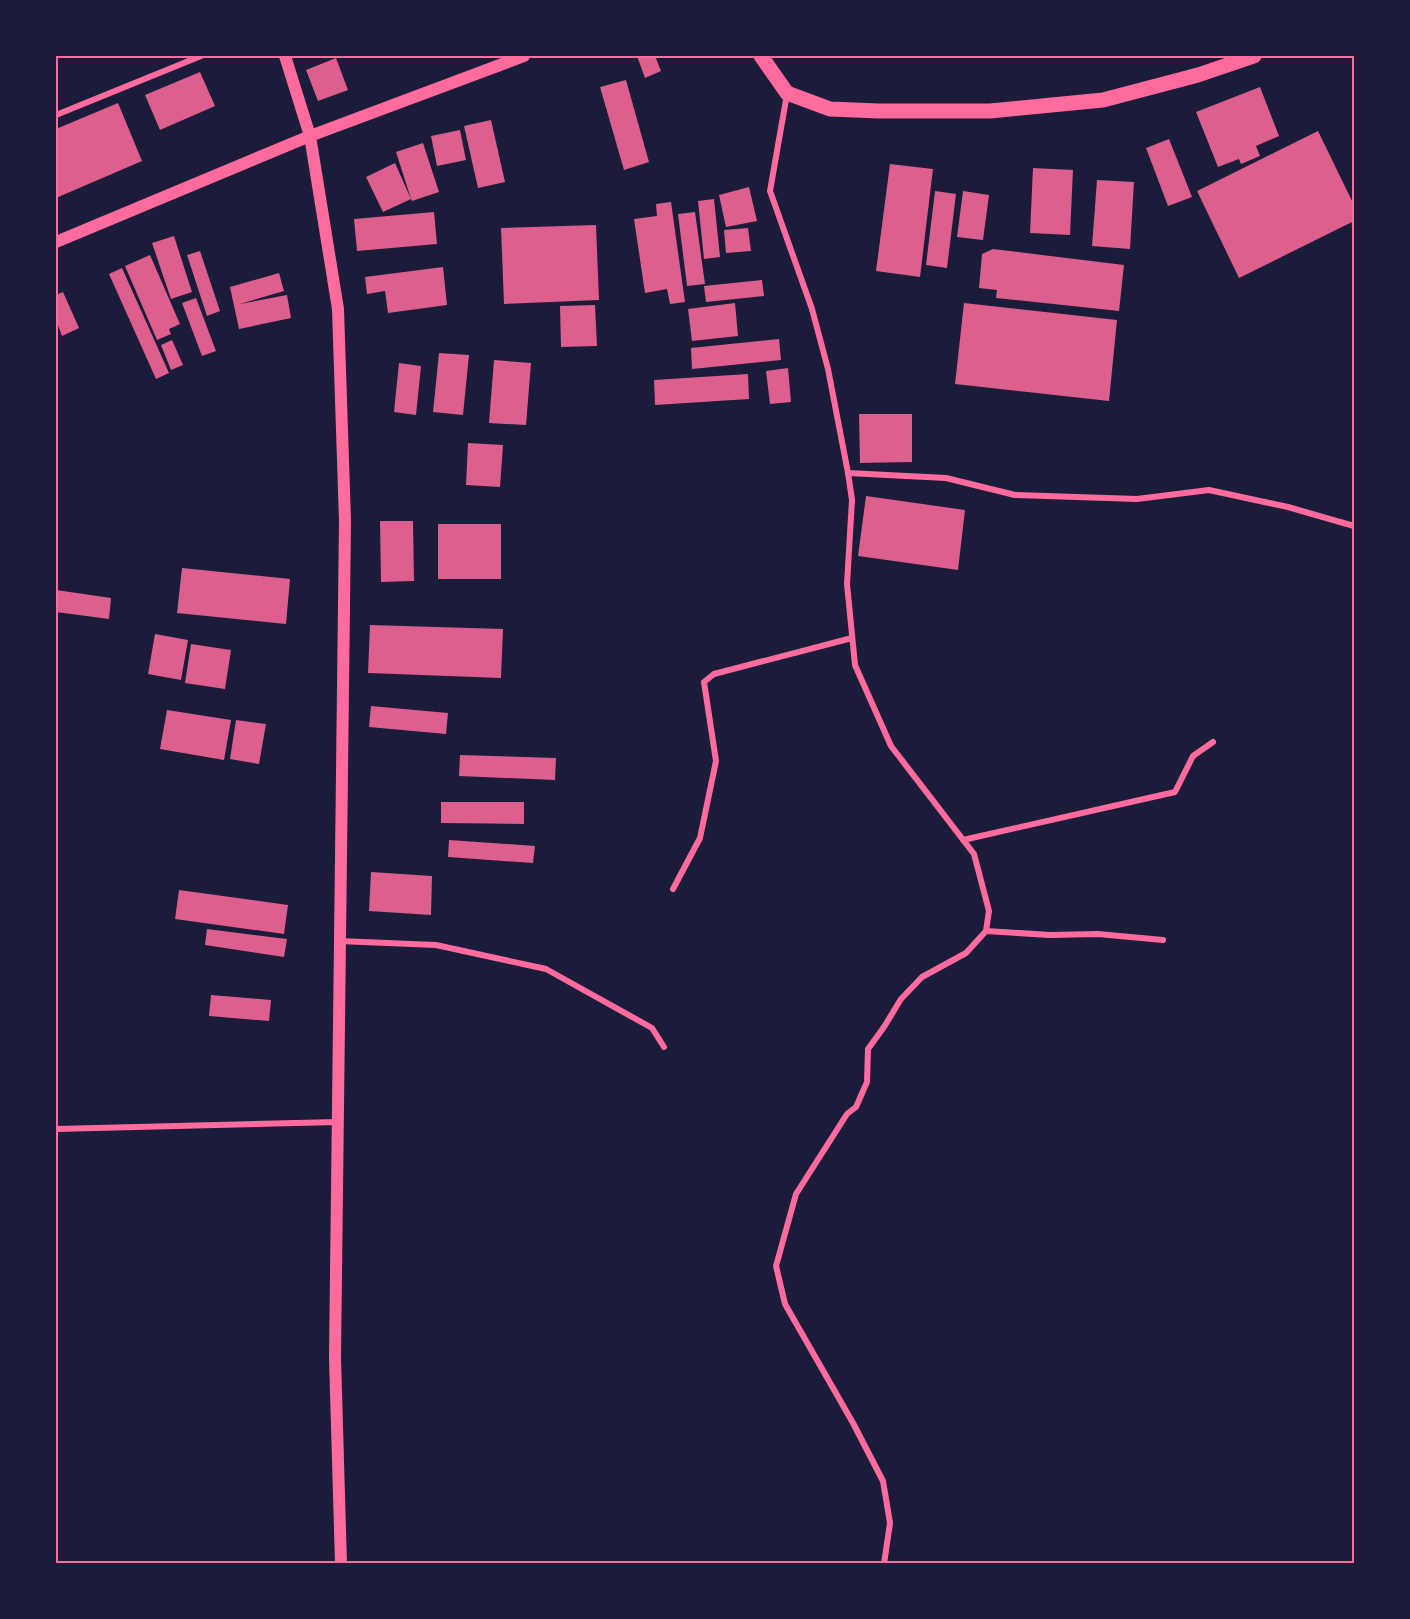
<svg xmlns="http://www.w3.org/2000/svg" width="1410" height="1619" viewBox="0 0 1410 1619" font-family="'Space Grotesk',sans-serif">
<style>
.building{fill:#dd5f8e}
.lines{fill:none;stroke-linecap:round;stroke-linejoin:round}
.minor{stroke:#ff6b9d;stroke-width:6}
.secondary{stroke:#ff6b9d;stroke-width:12}
.primary{stroke:#ff6b9d;stroke-width:15}
.neatline{fill:none;stroke:#ff6b9d;stroke-width:2}
</style>
<rect width="100%" height="100%" fill="#1b1b3a"/>
<path class="building" d="M637,56H655L661,71L645,78Z
M336,58L348,90L318,101L306,70Z
M200,72L215,106L160,130L145,95Z
M626,80L649,162L624,170L600,87Z
M1260,87L1279,136L1256,146L1260,156L1241,164L1239,159L1218,167L1196,112Z
M118,103L142,161L56,198V129Z
M491,120L505,182L478,188L464,126Z
M460,130L466,160L437,166L431,136Z
M1318,131L1354,205V221L1239,278L1197,191Z
M1169,139L1192,197L1168,206L1146,148Z
M423,143L439,192L412,201L411,199L383,212L366,177L395,163L411,199L396,152Z
M890,164L933,169L920,277L876,271Z
M1033,168L1073,170L1070,235L1030,233Z
M1097,180L1134,182L1130,249L1092,246Z
M749,187L757,221L726,227L719,195Z
M935,191L956,194L947,268L926,265Z
M963,191L989,195L983,240L957,237Z
M714,199L720,257L704,259L698,201Z
M671,202L685,302L670,304L667,289L645,293L634,219L657,216L656,204Z
M434,212L437,244L357,251L354,219Z
M695,212L705,284L687,286L678,214Z
M596,225L599,300L504,304L501,228Z
M748,228L751,251L726,253L724,230Z
M174,236L192,292L171,299L152,243Z
M993,249L1124,265L1119,311L996,298L997,290L979,288L982,254Z
M200,251L220,311L207,316L187,255Z
M150,255L180,324L169,329L171,334L157,340L125,266Z
M443,267L447,305L388,313L385,291L367,294L365,277Z
M122,268L169,373L156,379L109,274Z
M279,273L284,291L240,304L287,295L291,318L239,329L230,287Z
M762,280L764,296L706,302L704,286Z
M63,292L79,328L62,336L56,320V295Z
M196,298L216,351L202,356L182,303Z
M735,303L738,336L692,341L688,309Z
M964,303L1117,320L1109,401L955,384Z
M595,305L597,346L561,347L560,306Z
M779,339L781,360L692,369L691,348Z
M172,340L183,365L171,370L161,345Z
M439,353L469,355L463,415L433,412Z
M494,360L531,363L526,425L489,423Z
M399,363L421,366L416,415L394,412Z
M788,368L791,402L770,404L766,371Z
M748,374L749,399L655,405L654,380Z
M859,414H912V462L860,463Z
M468,443L503,445L500,487L466,485Z
M866,496L965,510L958,570L858,556Z
M380,521H413L414,581L381,582Z
M438,524H501V579H438Z
M182,568L290,579L286,624L177,613Z
M56,590L111,598L109,619L56,612Z
M370,625L503,629L501,678L368,673Z
M155,634L188,640L181,680L148,674Z
M191,644L231,650L225,689L185,683Z
M371,706L448,713L446,734L369,727Z
M167,710L231,720L224,760L160,749Z
M236,720L266,724L259,764L230,759Z
M460,755L556,758L555,780L459,776Z
M441,802H524V824L441,823Z
M449,840L535,846L533,863L448,857Z
M371,872L432,876L431,915L369,911Z
M179,890L288,905L284,934L175,919Z
M207,929L287,939L284,957L205,945Z
M211,995L271,1000L269,1021L209,1016Z"/>
<g class="lines">
<path class="minor" d="M787,94L770,191L812,309L828,369L848,473L852,500L847,584L855,665L891,746L974,854L989,911L986,931L966,953L922,977L901,999L884,1027L868,1049L867,1082L856,1107L847,1114L796,1194L776,1266L785,1304L853,1423L883,1481L890,1523L884,1564
M56,115L201,56
M848,473L946,478L1015,495L1137,499L1209,490L1288,507L1354,526
M963,840L1175,792L1193,756L1213,742
M673,889L700,838L716,761L704,682L714,674L852,638
M986,931L1050,935L1098,934L1163,940
M339,941L436,945L546,969L652,1028L664,1047
M56,1129L337,1122"/>
<path class="secondary" d="M285,56L310,136L338,309L345,521L335,1358L341,1564
M56,242L310,136L524,56"/>
<path class="primary" d="M761,56L787,93L830,109L879,111H990L1103,100L1198,75L1254,56"/>
</g>
<rect width="1410" height="1619" fill="none" stroke="#1b1b3a" stroke-width="114"/>
<rect x="57" y="57" width="1296" height="1505" class="neatline"/>
</svg>
